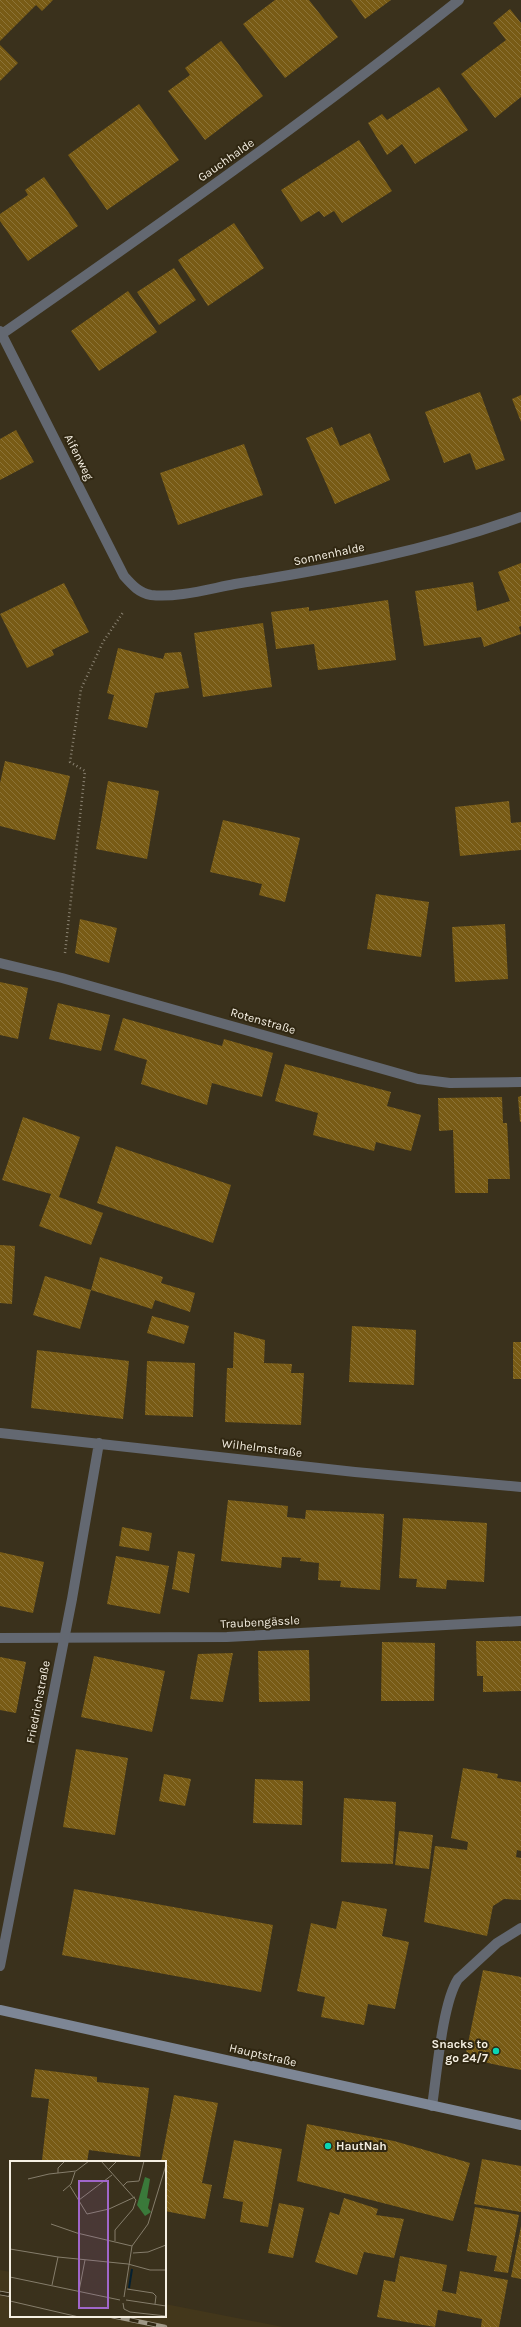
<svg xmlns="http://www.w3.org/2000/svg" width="521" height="2327" viewBox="0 0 521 2327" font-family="Karla,sans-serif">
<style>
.built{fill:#43371b}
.building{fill:url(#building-back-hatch)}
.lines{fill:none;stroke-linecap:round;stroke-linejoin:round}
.path{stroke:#8b8372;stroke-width:2.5;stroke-dasharray:1 3;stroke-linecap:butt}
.service{stroke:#636871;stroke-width:10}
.minor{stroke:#636871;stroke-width:10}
.secondary{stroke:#7d8695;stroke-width:10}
.rail-casing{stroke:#9f9887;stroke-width:4.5}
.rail{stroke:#302712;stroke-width:3;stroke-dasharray:9;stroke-linecap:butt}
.poi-dot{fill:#09d5b5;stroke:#302712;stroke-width:1.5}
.labels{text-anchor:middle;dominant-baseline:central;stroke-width:4;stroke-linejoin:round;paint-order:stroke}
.street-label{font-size:12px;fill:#f5efe2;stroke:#302712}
.poi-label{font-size:12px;font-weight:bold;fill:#f5efe2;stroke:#302712;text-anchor:end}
.inset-river{fill:none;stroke:#052031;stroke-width:2}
.inset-road{fill:none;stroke:#857d6b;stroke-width:1}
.view{fill:#a066ca;fill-opacity:0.15;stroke:#a066ca;stroke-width:2}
.inset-edge{fill:none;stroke:#f5efe2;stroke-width:2}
</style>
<defs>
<pattern id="building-back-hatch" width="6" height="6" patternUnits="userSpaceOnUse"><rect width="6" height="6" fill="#785b15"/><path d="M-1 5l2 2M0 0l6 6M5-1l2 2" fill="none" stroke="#8c7337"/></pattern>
</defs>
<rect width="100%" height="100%" fill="#3a311c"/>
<path class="built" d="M0,2270L11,2272V2316H165V2304L283,2327H0Z"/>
<path class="building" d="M0,0H53L42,11L36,5L0,41Z
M275,0H309L338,37L285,78L243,24Z
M351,0H391L365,19Z
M510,9L521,23V97L495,118L461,74L506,40L493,23Z
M221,41L263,96L205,140L168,91L190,75L185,68Z
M0,45L18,63L0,81Z
M439,87L468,130L415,164L402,144L387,155L368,123L382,114L387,120Z
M139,104L179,160L107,210L68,155Z
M359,140L392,191L342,223L334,211L324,217L319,211L301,222L281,190Z
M44,177L78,226L28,261L0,221V214L28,195L25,190Z
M234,223L264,268L208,306L178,260Z
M174,268L196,300L159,325L137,292Z
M128,291L157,332L99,371L71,331Z
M480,392L505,460L476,470L470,453L444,463L425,412Z
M521,395V422L512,399Z
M332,427L340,446L370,433L390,480L335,504L306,438Z
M16,430L34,462L0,480V439Z
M244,444L263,495L178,525L160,473Z
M521,563V626L519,627L521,634L484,647L481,637L424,646L415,591L473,582L477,611L510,601L498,572Z
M64,583L89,632L52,650L54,655L27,668L0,614Z
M388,600L396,660L318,670L314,644L276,649L271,612L309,607V611Z
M263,623L272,687L203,697L194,633Z
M118,648L163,659L165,653L181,652L189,688L155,693L147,728L108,719L114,695L107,693Z
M5,761L70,776L55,840L0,826V783Z
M108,781L159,791L147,859L96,849Z
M509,801L511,823L521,822V850L460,856L455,807Z
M223,820L300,838L285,902L259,895L262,884L210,872Z
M376,894L429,902L421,957L367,949Z
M80,919L117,928L109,963L75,953Z
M505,924L508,979L455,982L452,927Z
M0,982L28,988L18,1039L0,1035Z
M58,1003L110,1015L101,1051L49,1039Z
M123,1018L222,1046L224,1039L273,1053L262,1097L212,1083L207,1105L141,1084L147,1060L114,1050Z
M285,1064L391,1092L387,1106L421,1115L411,1151L376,1142L374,1151L313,1135L318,1113L275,1101Z
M521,1096V1122H520L518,1097Z
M502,1097L503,1123H507L510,1179H488V1193H455L453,1130L439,1131L438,1098Z
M23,1117L80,1137L59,1197L103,1213L91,1245L39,1226L51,1194L2,1180Z
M116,1146L231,1185L213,1243L97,1203Z
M0,1245L15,1246L12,1304L0,1303Z
M100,1257L163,1277L161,1283L195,1293L190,1312L155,1300L152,1309L91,1290Z
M45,1276L91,1290L80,1329L33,1315Z
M152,1316L189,1326L184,1344L147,1333Z
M352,1326L416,1330L414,1385L349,1382Z
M234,1332L265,1340L264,1363L292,1364L291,1373H304L301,1425L225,1422L227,1368H233Z
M513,1342H521V1379H513Z
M37,1350L129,1361L123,1419L31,1408Z
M147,1361L195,1363L193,1417L145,1415Z
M228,1500L288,1506L287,1517L305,1519L306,1510L384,1514L380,1590L340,1587L341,1581L318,1580L319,1563L300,1561L301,1558L282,1557L281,1568L221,1561Z
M403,1518L487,1523L484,1582L447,1580L446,1589L416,1587L417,1579L399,1578Z
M122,1527L152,1533L149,1551L119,1546Z
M178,1551L195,1554L189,1593L172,1589Z
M0,1552L44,1562L33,1613L0,1606Z
M116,1556L169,1566L160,1614L107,1604Z
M476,1641H521V1691L483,1692V1676H477Z
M382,1642L435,1643L434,1701H381Z
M309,1650L310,1701L259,1702L258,1651Z
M233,1653L223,1702L190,1699L198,1654Z
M94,1656L165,1671L152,1732L81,1717Z
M0,1657L26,1662L16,1713L0,1710Z
M76,1749L128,1758L115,1835L63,1827Z
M463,1768L498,1774L497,1778L521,1782V1851L517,1850L516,1857L521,1858V1900L504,1899L493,1906L487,1936L424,1922L435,1846L467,1850L468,1842L451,1838Z
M164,1774L191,1779L185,1806L159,1801Z
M255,1779L303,1781L302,1825L253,1823Z
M344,1798L396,1802L393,1864L341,1862Z
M399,1831L433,1835L429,1869L395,1865Z
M74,1889L273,1925L261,1992L62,1955Z
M342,1901L387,1909L382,1936L409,1942L395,2009L368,2004L364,2025L321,2017L325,1997L297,1991L311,1923L336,1929Z
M483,1970L521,1977V2070L465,2058Z
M35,2069L97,2077V2082L149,2088L140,2157L89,2150L87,2162L42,2160L49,2099L31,2097Z
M174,2095L218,2103L202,2183L212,2185L205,2219L165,2211V2162H161Z
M307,2124L394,2141L470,2163L453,2221L297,2181Z
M234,2140L282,2149L268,2227L240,2222L243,2202L223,2198Z
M482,2159L521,2166V2212L474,2204Z
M344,2198L378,2209L376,2215L404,2219L394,2258L364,2252L357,2275L315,2262L330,2212L339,2215Z
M279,2203L304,2208L293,2258L268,2253Z
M475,2207L519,2215L508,2273L494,2271L497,2256L467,2251Z
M521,2226V2279L511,2277Z
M400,2256L447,2265L442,2291L456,2294L460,2271L508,2280L499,2327H481L482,2319L438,2310L435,2327L377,2317L384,2280L395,2282Z"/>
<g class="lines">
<path class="path" d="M65,953L85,771L70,762L81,689L103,642L124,611"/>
<path class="service" d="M0,1638L227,1637L521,1621
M432,2106C437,2074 442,2004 458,1979L497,1943L521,1928"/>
<path class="minor" d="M0,331L124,576C132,585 139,593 151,595C177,598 208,589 235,584C331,569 429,550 521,517
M2,334C157,226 311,118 459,0
M0,963L62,978L418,1079L450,1083L521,1082
M0,1433L355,1472L521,1487
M0,1966L72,1599L99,1443"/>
<path class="secondary" d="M0,2010L521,2125"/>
<g class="rail-casing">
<path id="rail" d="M0,2293L11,2295
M112,2316L165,2327"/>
</g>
<use href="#rail" class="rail"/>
</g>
<g class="poi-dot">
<circle cx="496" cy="2051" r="4"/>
<circle cx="328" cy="2146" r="4"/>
</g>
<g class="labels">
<g class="street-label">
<text transform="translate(226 160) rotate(-35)">Gauchhalde</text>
<text transform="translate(79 457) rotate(63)">Aifenweg</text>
<text transform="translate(329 554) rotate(-12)">Sonnenhalde</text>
<text transform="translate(263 1021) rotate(16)">Rotenstraße</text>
<text transform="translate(262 1448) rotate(7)">Wilhelmstraße</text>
<text transform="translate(260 1622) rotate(-3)">Traubengässle</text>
<text transform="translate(38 1702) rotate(-79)">Friedrichstraße</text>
<text transform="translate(263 2055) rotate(13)">Hauptstraße</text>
</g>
<g class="poi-label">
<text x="488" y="2044">Snacks to<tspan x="488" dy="14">go 24/7</tspan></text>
<text x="336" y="2146" text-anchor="start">HautNah</text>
</g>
</g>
<g transform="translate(10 2161)">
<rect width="156" height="156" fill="#3a311c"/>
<path d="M135,16L140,18L137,37L140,38L138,47L141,51L135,55L127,44Z" fill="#3a793a"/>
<path class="inset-river" d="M119,127L122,108"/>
<path class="inset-road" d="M91,0L126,39L123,48L105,69V80M98,9L107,0M48,12V7L55,0M18,18L39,13L66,10L79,0M60,25L77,53L99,48L125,36M113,25L117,21L129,20L134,0M53,30L61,23L65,11M69,39L102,14M41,63L67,72L122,85M122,85L138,63L156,4M0,88L48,96L118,103L140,109H156M123,92L138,91L156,84M0,116L110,139M42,124L48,96M117,128L143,132L146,135L145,143M69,130L75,99M114,136L122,85M116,139L156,145M0,140L69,156M113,142L114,148L120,151L156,155"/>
<path class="view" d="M69,20H98V147H69Z"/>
<rect width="156" height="156" class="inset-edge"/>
</g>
</svg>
